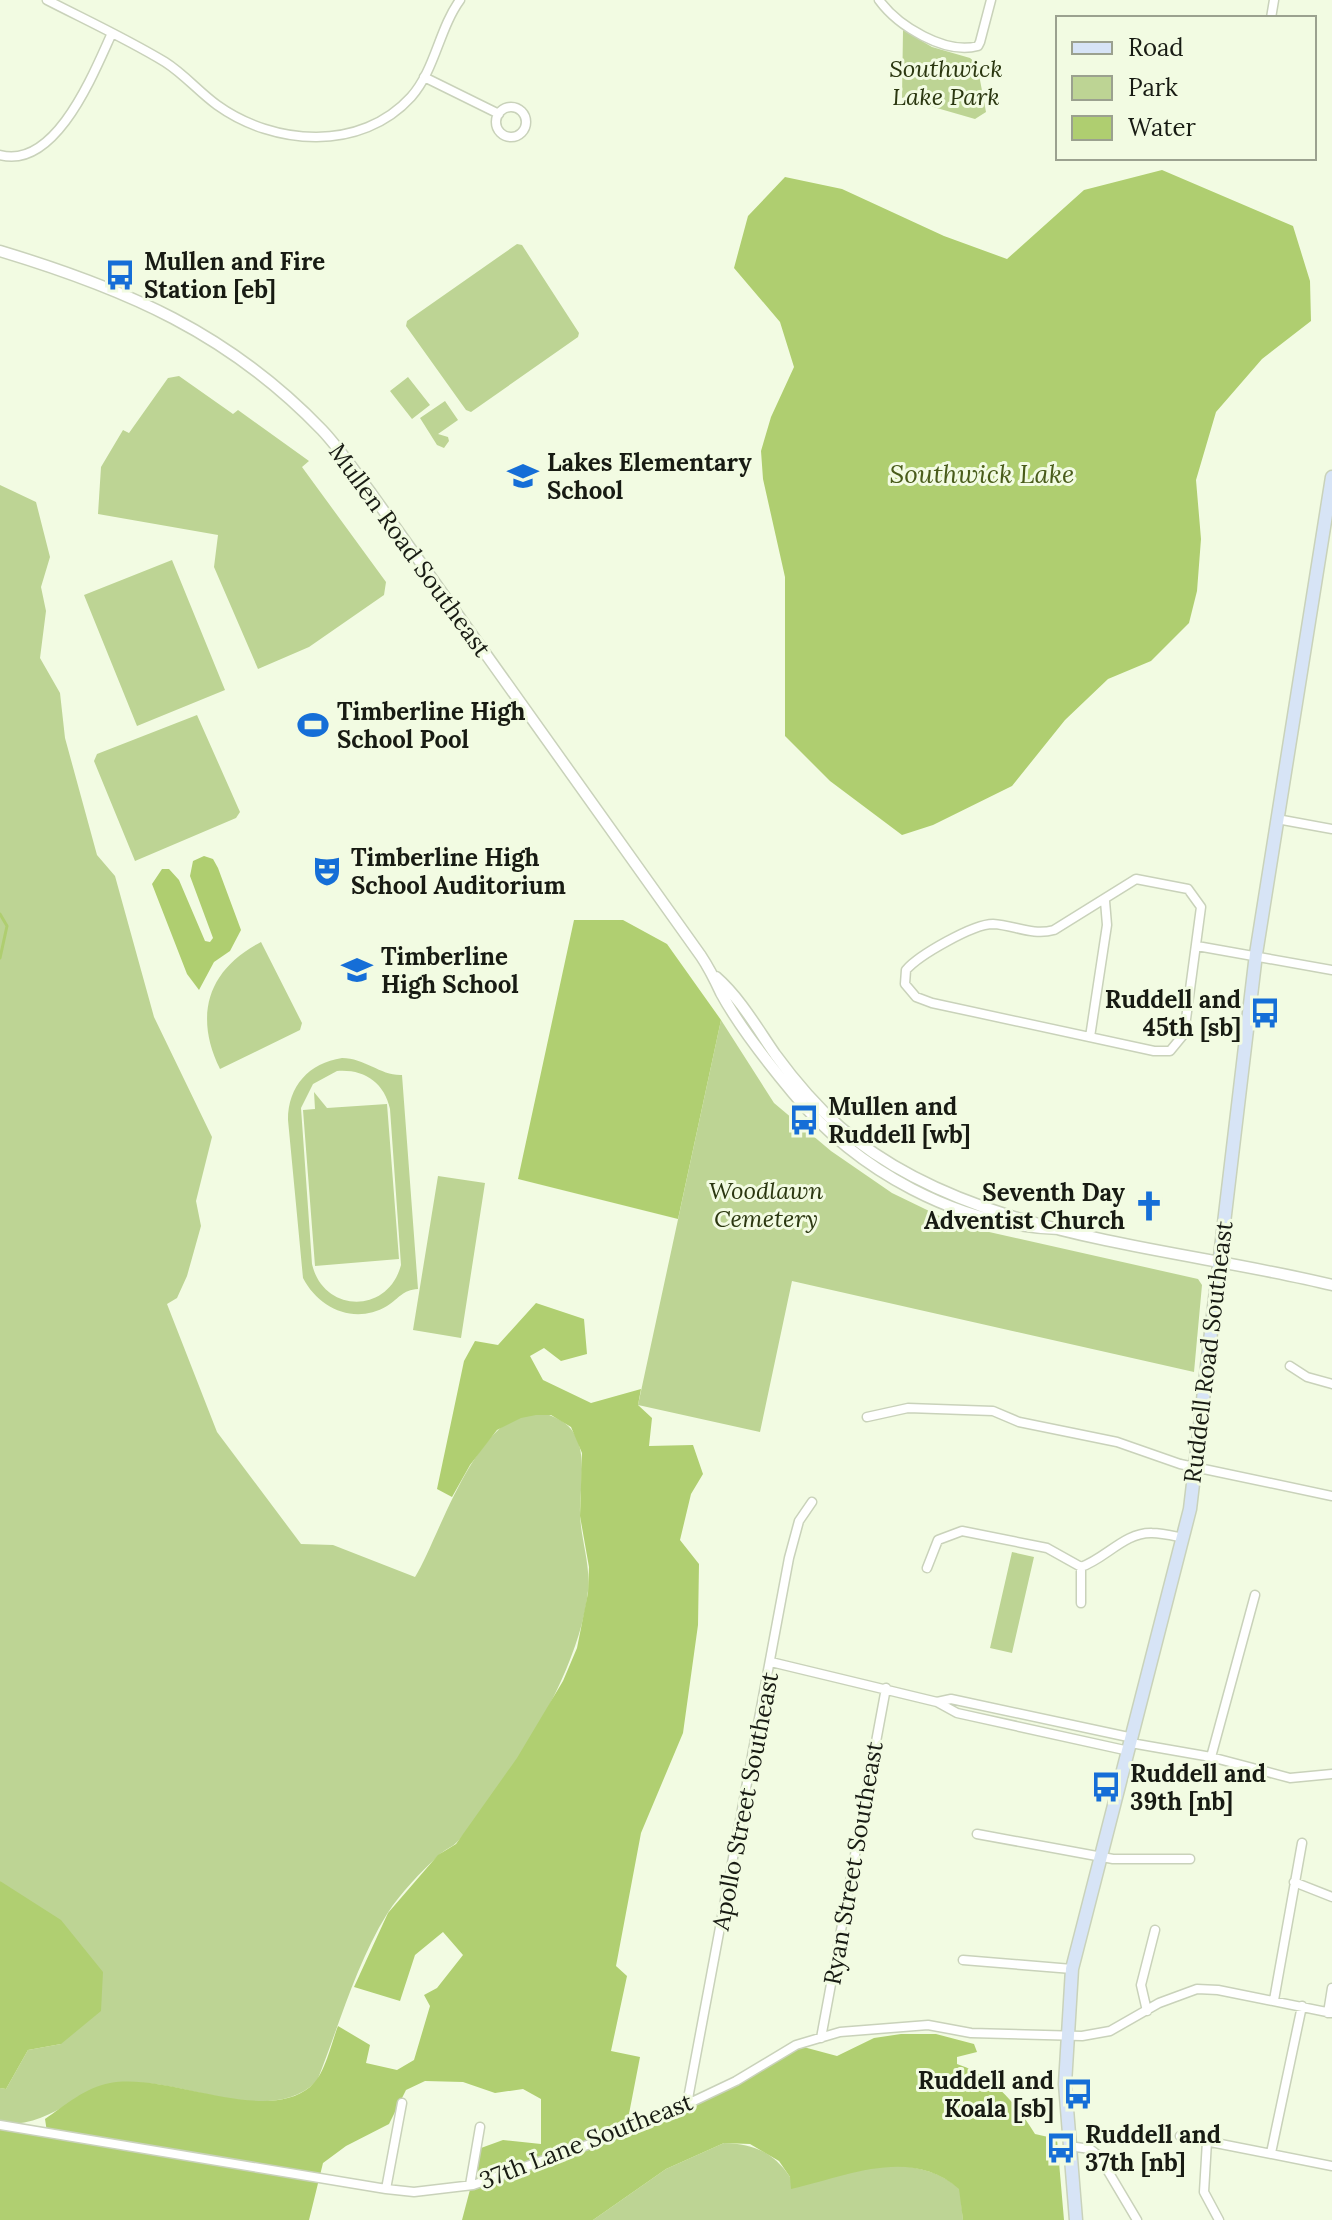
<svg xmlns="http://www.w3.org/2000/svg" width="1332" height="2220" viewBox="0 0 1332 2220" font-family="Lora,serif">
<style>
.green{fill:#bdd494;fill-rule:evenodd}
.forest{fill:#b0cf71}
.water{fill:#afce70}
.lines{fill:none;stroke-linecap:round;stroke-linejoin:round}
.stream{stroke:#afce70;stroke-width:3}
.minor-casing{stroke:#c9d2ba;stroke-width:11}
.tertiary-casing{stroke:#c9d2ba;stroke-width:13}
.secondary-casing{stroke:#c9d2ba;stroke-width:15}
.minor{stroke:#fff;stroke-width:8}
.tertiary{stroke:#fff;stroke-width:10}
.secondary{stroke:#d7e4f6;stroke-width:12}
.labels{text-anchor:middle;dominant-baseline:central;stroke-width:6;stroke-linejoin:round;paint-order:stroke}
.park-label{font-size:24px;font-style:italic;fill:#2b3710;stroke:#f2fbe2}
.poi-label{font-size:24px;font-weight:bold;fill:#181b13;stroke:#f2fbe2;text-anchor:start}
.street-label{font-size:24px;fill:#181b13;stroke:#f2fbe2}
.water-label{font-size:26px;font-style:italic;fill:#495c1a;stroke:#f2fbe2}
</style>
<rect width="100%" height="100%" fill="#f2fbe2"/>
<path class="green" d="M903,30L932,47L970,58L977,64L986,112L975,119L902,98Z
M517,244L522,245L579,333L578,337L471,412L466,410L406,326L407,321Z
M179,376L233,414L238,410L309,461L302,467L386,582L384,595L309,647L258,669L214,567L218,535L98,514L101,467L123,430L129,433L168,378Z
M408,377L430,405L412,419L390,391Z
M445,401L458,420L438,434L448,437L449,441L444,448L437,445L420,418Z
M0,485L36,502L50,557L41,587L46,611L40,658L60,693L65,738L97,855L115,876L154,1017L212,1137L196,1201L201,1226L187,1276L177,1298L167,1304L217,1432L301,1544L333,1545L415,1577C440,1538 483,1386 554,1417C591,1432 581,1475 580,1507C579,1536 591,1562 588,1591C580,1671 511,1780 458,1841C453,1847 445,1849 439,1855C421,1872 401,1892 387,1914C356,1964 339,2026 317,2081C273,2124 196,2086 144,2083C79,2078 62,2127 0,2124V2088L6,2089L28,2050L61,2044L0,1881Z
M172,560L225,690L137,726L84,595Z
M197,715L240,812L236,818L135,861L94,761L97,754Z
M261,942L302,1023L300,1030L220,1069C194,1016 207,970 261,942Z
M721,1020L774,1103L831,1151L892,1193L958,1225L1198,1279L1202,1285L1194,1372L792,1281L760,1432L638,1405Z
M342,1058C365,1058 381,1076 402,1075L418,1289C402,1290 400,1298 387,1306C355,1325 319,1309 303,1278L288,1120C288,1086 309,1063 342,1058ZM337,1071C364,1069 384,1082 390,1109L401,1265C388,1315 323,1313 312,1264L301,1108L313,1084Z
M314,1092L327,1108L387,1104L399,1259L315,1266L303,1110L315,1109Z
M438,1176L485,1183L461,1338L413,1330Z
M1012,1552L1034,1557L1012,1653L990,1648Z
M724,2143C754,2144 773,2152 790,2177C845,2171 914,2149 960,2189L963,2220H593L666,2169Z"/>
<path class="forest" d="M574,920H623L667,944L721,1020L678,1219L518,1179Z
M536,1303L584,1319L587,1354L561,1361L544,1348L530,1356L543,1380L591,1403L641,1389L638,1405L652,1418L649,1446L693,1445L703,1474L691,1494L680,1540L699,1564L698,1625L683,1733L641,1833L616,1966L627,1976L611,2051L640,2057L628,2119L677,2109L796,2045L837,2056L874,2038L901,2034H936L974,2044L977,2052L957,2057V2064C993,2076 1016,2103 1035,2134L1057,2139L1064,2220H963L959,2189C911,2146 847,2176 791,2189L790,2177L779,2161L750,2144L724,2143L666,2169L593,2220H462L481,2148L503,2140L541,2144V2099L523,2089L495,2093L463,2082L425,2081L406,2090L389,2124L346,2146L323,2163L309,2220H0V2125L47,2132L45,2119C64,2106 86,2087 110,2083C167,2072 264,2125 310,2087C325,2075 331,2044 338,2026L370,2045L366,2063L397,2070L414,2060L430,2006L424,1995L437,1988L463,1955L443,1932L415,1955L400,2001L354,1987L388,1913L438,1855L456,1844L517,1758L563,1681L577,1648L588,1593L589,1567L580,1516L582,1453L571,1427L551,1415H536L521,1418L497,1430L470,1465L452,1497L437,1489L464,1361L475,1341L498,1345Z
M0,1881L61,1920L103,1972L101,2011L61,2044L28,2050L6,2089L0,2088Z"/>
<path class="water" d="M1162,170L1293,226L1310,281L1311,321L1262,359L1216,412L1196,480L1201,539L1197,591L1189,623L1151,661L1108,679L1065,720L1012,786L933,825L902,835L830,781L785,736V577L763,479L761,451L771,417L794,367L780,322L734,268L748,216L785,177L842,189L944,236L1007,259L1084,190Z
M204,856L213,859L218,868L241,930L230,951L214,962L199,990L187,974L152,884L162,869H169L179,880L205,941L210,942L213,938L190,876L193,861Z"/>
<g class="lines">
<path class="stream" d="M0,914L7,926L0,958"/>
<g class="minor-casing">
<path id="minor" d="M47,0C86,20 127,39 165,62C184,74 199,92 217,105C274,146 361,152 411,97C435,70 439,29 460,0
M879,0C898,26 945,55 978,46L980,42L991,0
M1271,18L1274,0
M424,77L499,114
M496 122a15 15 0 1 1 30 0a15 15 0 1 1-30 0Z
M0,155C56,170 94,72 112,33
M1277,819L1332,829
M1136,879L1188,889L1201,907L1184,1034L1170,1051H1154L932,1003L916,997L905,984L906,970C919,955 973,924 993,924C1014,925 1032,936 1054,930Z
M1197,946L1332,970
M1090,1037L1107,925L1105,901
M1290,1366L1307,1377L1332,1384
M867,1417L908,1408L993,1411L1019,1422L1117,1442L1180,1464L1332,1496
M927,1568L938,1540L962,1531L1047,1548L1081,1567C1105,1559 1125,1532 1152,1533C1162,1533 1174,1536 1184,1538
M1081,1603V1567
M771,1662L937,1702
M1131,1743L1211,1757L1290,1778L1332,1774
M1129,1751L957,1713L937,1702L951,1699L1133,1738
M1211,1757L1255,1595
M977,1834L1113,1859H1190
M1294,1882L1332,1897
M963,1960L1072,1969
M1274,2000L1302,1843
M1147,2011L1141,1985L1155,1930
M1328,2013L1332,1988
M821,2038L886,1688
M687,2104L789,1558L799,1521L812,1502
M0,2125L386,2189L414,2192L473,2185L593,2143L677,2109L736,2081L796,2045L840,2032L928,2025L971,2033L1082,2036L1110,2031L1159,2003L1197,1989L1218,1990L1332,2013
M1180,2136L1332,2166
M1207,2141L1204,2192L1219,2220
M1069,2146L1090,2149L1099,2156L1137,2220
M1271,2153L1302,2006
M470,2185L480,2127
M386,2189L402,2103"/>
</g>
<g class="tertiary-casing">
<path id="tertiary" d="M0,251C126,289 229,333 322,430C340,449 355,472 371,493L701,956C709,968 715,980 721,993C740,1028 768,1063 793,1093C857,1171 958,1226 1059,1229
M716,977C740,998 757,1028 775,1054C794,1080 815,1105 840,1127C966,1238 1173,1246 1332,1285"/>
</g>
<g class="secondary-casing">
<path id="secondary" d="M1076,2220L1065,2084L1072,1969L1190,1509L1256,954L1332,477"/>
</g>
<use href="#minor" class="minor"/>
<use href="#tertiary" class="tertiary"/>
<use href="#secondary" class="secondary"/>
</g>
<defs>
<g id="bus-bare" transform="scale(2.4)"><path d="M-5-6H5V4H4V6H2V4H-2V6H-4V4H-5ZM-3.5-4V0h7V-4ZM-3.5 1.2v1.5H-2V1.2ZM2 1.2v1.5H3.5V1.2Z" fill="#156ed7" stroke="#f2fbe2" stroke-width="2.5" paint-order="stroke"/></g>
<g id="school-bare" transform="scale(2.4)"><path d="M0-5L7-2L0 1L-7-2ZM-4 1L0 2.5L4 1V4Q0 6-4 4Z" fill="#156ed7" stroke="#f2fbe2" stroke-width="2.5" paint-order="stroke"/></g>
<g id="stadium-bare" transform="scale(2.4)"><path d="M0-5a6.5 5 0 1 0 0 10a6.5 5 0 1 0 0-10ZM-3.5-1.8h7v3.6h-7Z" fill="#156ed7" stroke="#f2fbe2" stroke-width="2.5" paint-order="stroke"/></g>
<g id="theatre-bare" transform="scale(2.4)"><path d="M-5-5.5Q0-4 5-5.5V0Q5 5 0 6Q-5 5-5 0ZM-3.3-2.5H-1v1.5H-3.3ZM1-2.5H3.3v1.5H1ZM-2.8 1Q0 5.5 2.8 1Z" fill="#156ed7" stroke="#f2fbe2" stroke-width="2.5" paint-order="stroke"/></g>
<g id="church-bare" transform="scale(2.4)"><path d="M-1.2-6h2.4v3.5h3.3v2.4h-3.3V6h-2.4V-.1h-3.3v-2.4h3.3Z" fill="#156ed7" stroke="#f2fbe2" stroke-width="2.5" paint-order="stroke"/></g>
</defs>
<g fill-rule="evenodd">
<use href="#bus-bare" x="120" y="275"/>
<use href="#school-bare" x="523" y="476"/>
<use href="#stadium-bare" x="313" y="725"/>
<use href="#theatre-bare" x="327" y="871"/>
<use href="#school-bare" x="357" y="970"/>
<use href="#bus-bare" x="1265" y="1013"/>
<use href="#bus-bare" x="804" y="1120"/>
<use href="#church-bare" x="1149" y="1206"/>
<use href="#bus-bare" x="1106" y="1787"/>
<use href="#bus-bare" x="1078" y="2094"/>
<use href="#bus-bare" x="1061" y="2148"/>
</g>
<g class="labels">
<g class="park-label">
<text x="946" y="68">Southwick<tspan x="946" dy="28">Lake Park</tspan></text>
<text x="766" y="1190">Woodlawn<tspan x="766" dy="28">Cemetery</tspan></text>
</g>
<g class="poi-label">
<text x="144" y="261">Mullen and Fire<tspan x="144" dy="28">Station [eb]</tspan></text>
<text x="547" y="462">Lakes Elementary<tspan x="547" dy="28">School</tspan></text>
<text x="337" y="711">Timberline High<tspan x="337" dy="28">School Pool</tspan></text>
<text x="351" y="857">Timberline High<tspan x="351" dy="28">School Auditorium</tspan></text>
<text x="381" y="956">Timberline<tspan x="381" dy="28">High School</tspan></text>
<text x="1241" y="999" text-anchor="end">Ruddell and<tspan x="1241" dy="28">45th [sb]</tspan></text>
<text x="828" y="1106">Mullen and<tspan x="828" dy="28">Ruddell [wb]</tspan></text>
<text x="1125" y="1192" text-anchor="end">Seventh Day<tspan x="1125" dy="28">Adventist Church</tspan></text>
<text x="1130" y="1773">Ruddell and<tspan x="1130" dy="28">39th [nb]</tspan></text>
<text x="1054" y="2080" text-anchor="end">Ruddell and<tspan x="1054" dy="28">Koala [sb]</tspan></text>
<text x="1085" y="2134">Ruddell and<tspan x="1085" dy="28">37th [nb]</tspan></text>
</g>
<g class="street-label">
<text transform="translate(410 550) rotate(54)">Mullen Road Southeast</text>
<text transform="translate(1208 1352) rotate(-83)">Ruddell Road Southeast</text>
<text transform="translate(745 1801) rotate(-79)">Apollo Street Southeast</text>
<text transform="translate(853 1863) rotate(-80)">Ryan Street Southeast</text>
<text transform="translate(586 2141) rotate(-21)">37th Lane Southeast</text>
</g>
<g class="water-label">
<text x="982" y="473">Southwick Lake</text>
</g>
</g>
<rect x="1056" y="16" width="260" height="144" fill="#f2fbe2" stroke="#9ba18f" stroke-width="2"/>
<rect x="1072" y="42" width="40" height="12" fill="#d7e4f6" stroke="#9ba18f" stroke-width="2"/>
<text x="1128" y="56" font-size="24" fill="#181b13">Road</text>
<rect x="1072" y="76" width="40" height="24" fill="#bdd494" stroke="#9ba18f" stroke-width="2"/>
<text x="1128" y="96" font-size="24" fill="#181b13">Park</text>
<rect x="1072" y="116" width="40" height="24" fill="#afce70" stroke="#9ba18f" stroke-width="2"/>
<text x="1128" y="136" font-size="24" fill="#181b13">Water</text>
</svg>
